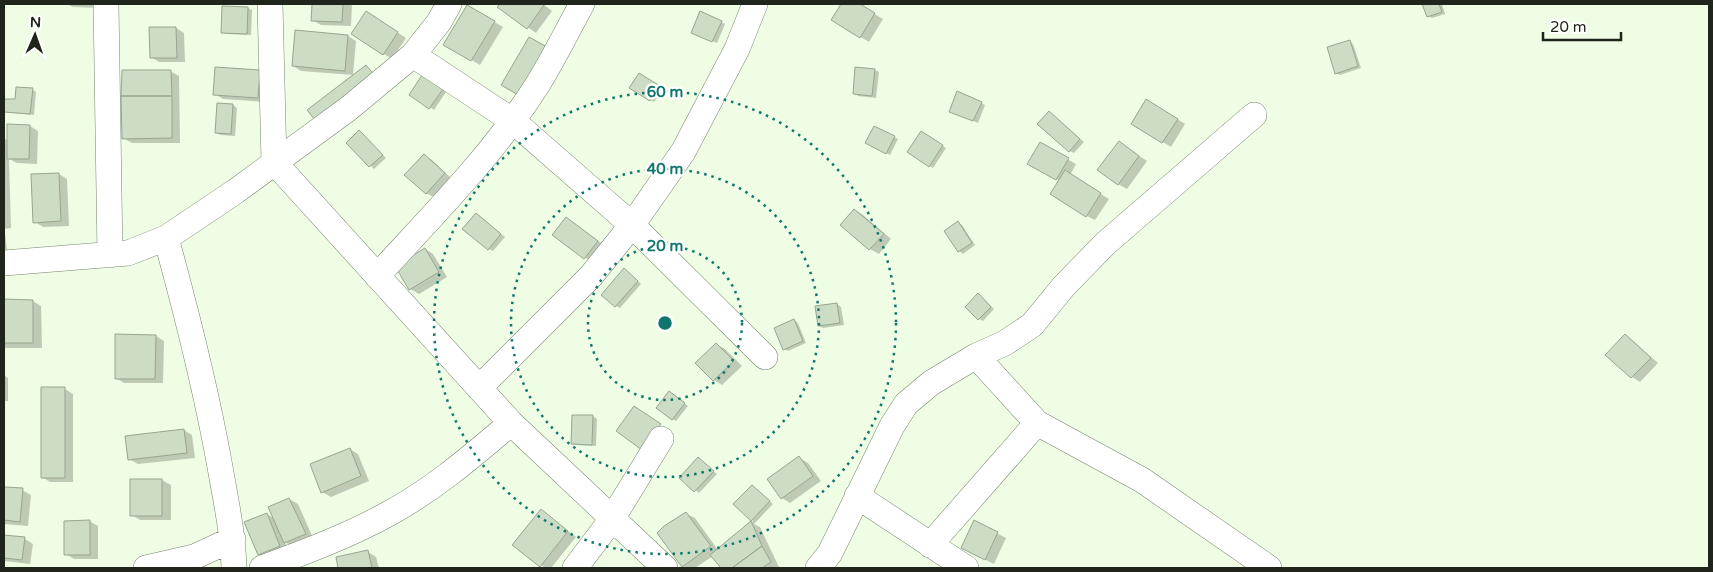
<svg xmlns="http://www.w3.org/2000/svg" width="1713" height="572" viewBox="0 0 1713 572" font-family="'Varela Round',sans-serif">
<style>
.shadow{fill:#0003}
.building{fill:#cddcc4;stroke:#98a58f}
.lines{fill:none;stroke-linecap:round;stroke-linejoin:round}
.street-casing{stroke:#77846f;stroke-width:26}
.street{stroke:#fff;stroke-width:25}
.ring{fill:none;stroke:#0f766e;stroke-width:2.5;stroke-dasharray:2.5 5}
.centre{fill:#0f766e;stroke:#fff;stroke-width:2.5}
.ring-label{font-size:15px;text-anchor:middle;font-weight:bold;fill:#0f766e;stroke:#fff;stroke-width:4.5;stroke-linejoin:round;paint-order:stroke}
</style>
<rect width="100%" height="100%" fill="#eefde4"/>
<path class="shadow" d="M67,4H100V8L73,7Z
M313,4H352L351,26L321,25L312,20Z
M501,4H543L552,11L536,33L499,7Z
M843,4H858L883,19L869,42L833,20Z
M1424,4H1442L1445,14L1432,18L1428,16Z
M467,6L503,27L480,65L444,44Z
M224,7L248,8L252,10L251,35L226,34L222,32Z
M375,18L406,38L392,59L353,34Z
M721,22L725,24L717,43L696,34Z
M176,28L184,33L185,62H159L151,57Z
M348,36L356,41L353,75L301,71L293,66Z
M1349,41L1353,44L1361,68L1340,75L1336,73Z
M856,68L875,70L879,72L876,98L858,96L854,93Z
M170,71L179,76L180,143H132L123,138Z
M259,71L266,102L223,99L215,94Z
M425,74L448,89L434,110L410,94Z
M639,74L663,89L654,102L631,88Z
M4,88H5L4,100L17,101L32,89L36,92L34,115L4,112Z
M981,103L985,105L978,123L954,113Z
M233,105L237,108L235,136L220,135L216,132Z
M1155,105L1185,124L1171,147L1132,123Z
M1050,113L1084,142L1074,153L1070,151Z
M30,126L38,131L37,164L17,163L9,159L11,228L4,229V138L8,141Z
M360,131L386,158L374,169L348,143Z
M922,132L946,148L933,168L909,152Z
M894,137L898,139L890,155L867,143Z
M1120,143L1147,161L1127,189L1118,184Z
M1040,144L1076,164L1070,175L1109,199L1095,220L1087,216L1060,181L1029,164Z
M424,156L432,160L452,179L435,198L426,193Z
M59,174L67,179L69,226L43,227L35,222Z
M855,210L863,215L891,239L879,254L870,249L842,225Z
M480,217L505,237L493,251L489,249Z
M566,219L606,246L593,263L554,235Z
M958,223L962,225L975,245L963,254L959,251Z
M4,232L5,233L7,250H4Z
M425,249L433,254L447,277L419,294L410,289Z
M628,272L641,284L620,308L616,306Z
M982,297L994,309L983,321L979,319Z
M4,301H33L41,306L42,348H4Z
M837,304L841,307L844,325L823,328L819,326Z
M794,320L798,323L806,343L788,351L784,349Z
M156,336L164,341L163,383H124L116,378Z
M1625,336L1633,341L1658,363L1640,382L1632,377L1607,355Z
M716,344L725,349L742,366L722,385L714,380Z
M4,375L8,378V401H4Z
M65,389L73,394V482H50L42,477Z
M674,395L688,406L676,421L672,419Z
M593,416L597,419L596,446L577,445L573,443Z
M184,430L192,435L195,458L138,464L129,459Z
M350,449L358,454L369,481L331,497L322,492Z
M698,458L717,474L699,493L681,478Z
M800,458L808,463L821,481L790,503L782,498Z
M132,480H162L171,485V520H140L132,515Z
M753,486L773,504L754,524L760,527L779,567L777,568H723L713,556L695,568H686L682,566L687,514L695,518L718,550L753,521L735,504Z
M4,488L22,490L31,495L28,526L4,524Z
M289,499L298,504L313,538L293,547L285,542L288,550L267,559L259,554L267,514L275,519Z
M542,511L576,537L551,568H545L541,565Z
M89,521L98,526V559H74L66,554Z
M975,522L1006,538L994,564L971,553Z
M4,536L25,539L33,544L30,564L4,561Z
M368,552L376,557L379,568H339L337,558Z"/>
<path class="building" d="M312,4H343L342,22L311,21Z
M500,4H543L544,5L527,29L497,7Z
M841,4H860L875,13L860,38L831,20Z
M1422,4H1439L1442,12L1427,17Z
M467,5L495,21L471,61L443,45Z
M222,6L248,7L247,34L221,33Z
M366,11L398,32L383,55L351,34Z
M700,11L722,21L712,42L691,33Z
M149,27H176L177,58H150Z
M295,30L348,35L345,71L292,66Z
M529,37L549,48L520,96L501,85Z
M1350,40L1358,66L1335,74L1327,47Z
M366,65L375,76L316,121L307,110Z
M215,67L260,70L258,98L213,95Z
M855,67L875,69L872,96L853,94Z
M122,70H171L172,96H121Z
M424,72L445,86L429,109L409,95Z
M639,73L660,86L650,101L629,88Z
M16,87L33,88L30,114L4,112V99H15Z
M957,91L982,102L973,121L949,112Z
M121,96H172V138L122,139Z
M1146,99L1178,119L1162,143L1131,124Z
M217,103L233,104L231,134L215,133Z
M1049,111L1080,139L1069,152L1037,124Z
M7,124L30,125L29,159H7Z
M874,126L895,136L886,154L865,143Z
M359,130L383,155L369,167L346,143Z
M921,131L943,145L929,167L907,152Z
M1119,141L1139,156L1118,185L1097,170Z
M1040,142L1069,158L1056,180L1027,164Z
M424,154L445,173L426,194L404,175Z
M1065,170L1101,193L1086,217L1050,194Z
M59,173L61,221L33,223L31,174Z
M854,209L884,234L869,250L840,225Z
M476,213L501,234L488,250L462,229Z
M566,217L598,241L584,259L552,235Z
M958,221L972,243L958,252L944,231Z
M425,248L439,272L409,290L395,266Z
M624,268L638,281L615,307L601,295Z
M978,293L991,307L978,320L965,307Z
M4,299L33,300V343H4Z
M837,303L840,323L818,326L815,306Z
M794,319L803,341L783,350L774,328Z
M115,334L156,335L155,379H115Z
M1625,334L1651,358L1631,378L1605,355Z
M716,343L734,361L713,381L695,363Z
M41,387H65V478H41Z
M669,391L685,403L672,420L656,408Z
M634,406L661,424L642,450L616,431Z
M572,415H593L592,445L571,444Z
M184,429L187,453L128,460L125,436Z
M350,448L361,476L321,493L310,464Z
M799,456L813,476L781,499L767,479Z
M698,457L714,471L694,492L679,478Z
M130,479H162V516H130Z
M752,485L770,501L751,521L733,504Z
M4,487L23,488L20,522L4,520Z
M289,498L306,534L284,543L268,507Z
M541,509L568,531L540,567L512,545Z
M686,512L711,546L682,567L657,533L664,526Z
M267,513L280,546L258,555L244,522Z
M90,520V555H64V521Z
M974,520L998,532L985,560L961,548Z
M751,521L762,546L732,568H721L710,555Z
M4,535L25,537L22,560L4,558Z
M762,546L771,562L762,568H732Z
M368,550L372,568H338L336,557Z"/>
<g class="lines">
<g class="street-casing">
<path id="street" d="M106,4L110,255
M270,4L274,162L511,423L665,568
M413,55L513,121L632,225L765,357
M166,238C187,314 206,389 220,467C226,501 233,534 234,568
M4,263L128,253L166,238L236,191L348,109L413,55L439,22L449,4
M377,276C433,215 491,157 536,87C553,60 567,31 582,4
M976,356L1037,423L1142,480L1269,568
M479,388L591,276L632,225L683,152L737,49L755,4
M857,496L966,568
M930,545L1037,423
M146,568L194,557L233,539
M262,568C305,552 348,536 388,514C433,490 472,456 511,423
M575,568L612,519L661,439
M818,568L830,553L892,426L906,404L931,383L976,356L1005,343L1032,325L1064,286L1106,243L1254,115"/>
</g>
<use href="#street" class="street"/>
</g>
<g class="ring">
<circle cx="665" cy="323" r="77"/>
<circle cx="665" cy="323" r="154"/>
<circle cx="665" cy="323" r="231"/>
</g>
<circle cx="665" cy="323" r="8" class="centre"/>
<g class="ring-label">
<text x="665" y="97">60 m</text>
<text x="665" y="174">40 m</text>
<text x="665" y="251">20 m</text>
</g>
<rect width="1713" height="572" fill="none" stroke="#20251c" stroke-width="10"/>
<g transform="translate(35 35) rotate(2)" stroke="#ffffff" stroke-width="4" paint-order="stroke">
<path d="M0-4L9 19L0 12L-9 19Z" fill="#20251c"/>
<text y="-8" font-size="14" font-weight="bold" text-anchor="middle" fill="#20251c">N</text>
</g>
<path d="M1543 32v8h78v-8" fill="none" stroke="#20251c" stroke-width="2.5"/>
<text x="1550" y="32" font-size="15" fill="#20251c" stroke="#ffffff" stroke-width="4" paint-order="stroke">20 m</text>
</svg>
